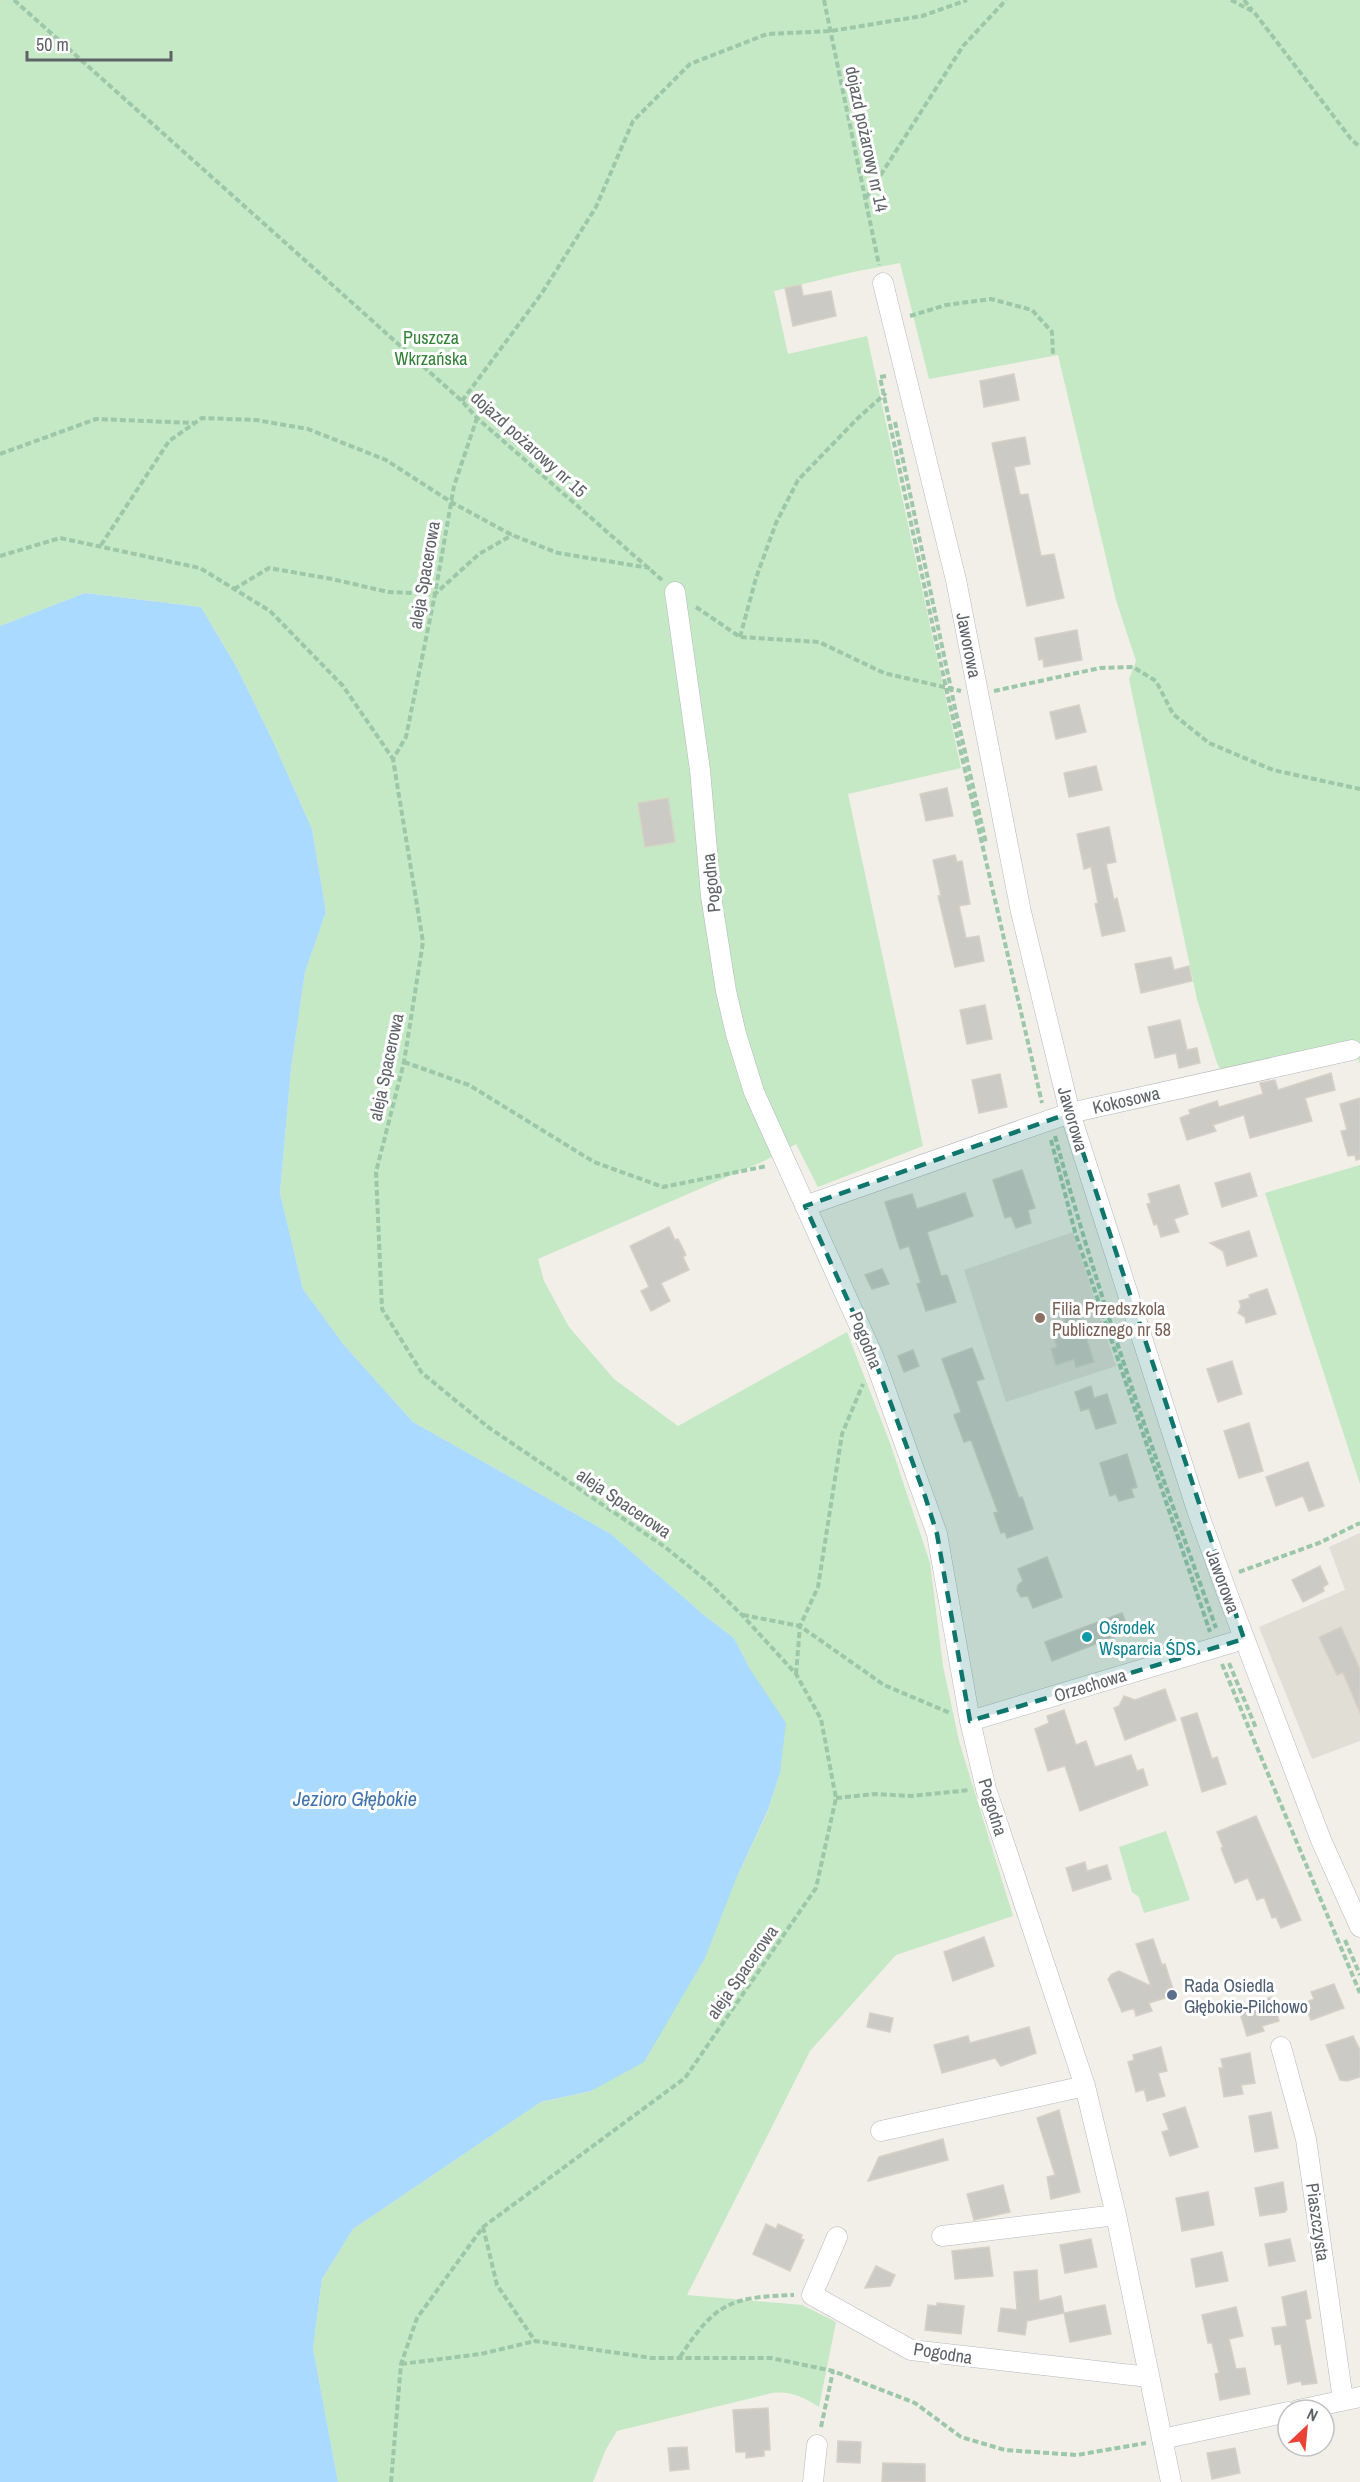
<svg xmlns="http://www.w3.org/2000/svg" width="1360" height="2482" viewBox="0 0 1360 2482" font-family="'Archivo Narrow',sans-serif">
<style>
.education{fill:#e1ded6}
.green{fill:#c5e8c5}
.water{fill:#aadaff}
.building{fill:#cccac5;stroke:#d6d1c6;stroke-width:1.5}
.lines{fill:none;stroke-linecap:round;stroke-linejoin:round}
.minor-casing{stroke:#b5b8bc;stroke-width:21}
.path{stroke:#9cc7a9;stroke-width:4;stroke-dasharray:6 3;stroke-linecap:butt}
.minor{stroke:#fff;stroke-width:20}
.marked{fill:#0f766e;fill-opacity:0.2;stroke:#0f766e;stroke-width:4.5;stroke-dasharray:12 8;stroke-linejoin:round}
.education-dot{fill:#8d6e63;stroke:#fff;stroke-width:2}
.culture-dot{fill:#0f9aa8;stroke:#fff;stroke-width:2}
.service-dot{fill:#5c6f8a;stroke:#fff;stroke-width:2}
.labels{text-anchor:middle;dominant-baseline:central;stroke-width:6;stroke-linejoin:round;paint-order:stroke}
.street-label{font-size:18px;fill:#5f6368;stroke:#fff}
.park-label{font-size:18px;fill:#348238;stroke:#fff}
.education-label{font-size:18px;fill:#785e54;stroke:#fff;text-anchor:start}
.culture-label{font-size:18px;fill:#0d838f;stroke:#fff;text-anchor:start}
.service-label{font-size:18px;fill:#4e5e75;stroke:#fff;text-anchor:start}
.water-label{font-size:20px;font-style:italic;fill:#4174aa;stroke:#fff}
</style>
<rect width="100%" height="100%" fill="#f1efe8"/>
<path class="education" d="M1073,1232L1116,1366L1006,1402L964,1270Z
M1360,1533V1741L1312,1759L1259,1627L1345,1590L1329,1547Z"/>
<path class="green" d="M0,0H1360V1064L1357,1056L1230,1088L1217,1063L1197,999L1129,679L1136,661L1116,600L1058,355L929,379L900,263L853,272L774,291L788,354L867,336L961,768L848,794L923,1146L818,1187L796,1144L764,1161L538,1259L544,1281L569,1327L614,1379L678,1426L847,1332L890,1443L930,1563L943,1666L959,1741L1013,1916L896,1955L810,2051L687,2295L802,2305L836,2322L819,2407C803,2397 791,2391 772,2393L617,2431L606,2449L593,2482H338L313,2348L322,2279L353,2229L541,2102L592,2091L736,1879L768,1811L780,1773L750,1669L734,1638L704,1615L611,1534L413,1422L344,1345L303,1289L280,1193L291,1069L305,972L326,912L312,829L272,739L236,666L201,607L85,593L0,626Z
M1360,1165V1484L1265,1193Z
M1166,1831L1190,1900L1144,1913L1139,1897L1132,1892L1119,1847Z"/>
<path class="water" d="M85,593L201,607L236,666L272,739L312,829L326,912L305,972L291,1069L280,1193L303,1289L344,1345L413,1422L611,1534L704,1615L734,1638L750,1669L786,1723L780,1773L768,1810L736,1879L705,1958L644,2062L591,2091L541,2102L353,2229L322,2279L313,2348L338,2482H0V626Z"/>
<path class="building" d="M801,285L803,296L831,291L836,316L793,326L785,288Z
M1014,374L1019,400L984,407L980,381Z
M1025,437L1030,464L1014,467L1020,495L1028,494L1041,556L1054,554L1064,598L1027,606L992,443Z
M1077,630L1082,660L1044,667L1043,659L1039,660L1035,638Z
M1079,705L1086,732L1056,739L1050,712Z
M1096,766L1102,790L1069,797L1064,773Z
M947,788L953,816L926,821L920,794Z
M668,798L675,842L645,847L638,803Z
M1109,827L1116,862L1106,864L1114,900L1117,898L1125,931L1102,936L1095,904L1098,903L1091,867L1084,869L1077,834Z
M955,855L957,862L962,861L970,904L959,906L966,938L979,936L984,961L955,967L938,896H941L933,860Z
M1171,957L1174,970L1189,966L1192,981L1141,993L1135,964Z
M985,1005L992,1039L967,1044L960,1010Z
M1180,1020L1187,1050L1197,1048L1200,1063L1179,1068L1176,1053L1155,1058L1148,1027Z
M1331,1073L1335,1090L1305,1098L1312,1121L1250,1138L1244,1115L1213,1125L1216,1131L1187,1140L1180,1118L1190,1114L1189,1110L1217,1101L1219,1107L1263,1094L1260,1083L1275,1080L1278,1090Z
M1000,1074L1007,1107L979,1113L972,1080Z
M1360,1098V1159L1356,1160L1355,1155L1348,1156L1341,1131L1347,1130L1340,1104Z
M1022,1170L1035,1208L1028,1210L1031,1223L1016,1228L1011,1216L1005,1218L993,1180Z
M1250,1173L1257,1196L1222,1207L1215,1183Z
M1179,1185L1188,1214L1174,1219L1179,1232L1161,1237L1157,1224L1154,1225L1147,1204L1151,1203L1148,1194Z
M965,1193L973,1216L927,1232L941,1276L947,1275L956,1302L926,1311L917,1284L921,1283L909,1246L900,1249L885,1202L912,1194L917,1209Z
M669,1227L675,1240L678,1239L686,1255L683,1257L689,1270L661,1283L670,1301L651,1311L641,1291L649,1287L630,1246Z
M1249,1231L1257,1256L1227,1266L1223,1251L1210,1243Z
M882,1269L889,1284L872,1289L865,1275Z
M1267,1289L1276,1314L1246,1323L1245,1317L1238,1313L1241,1306L1239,1301L1250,1298L1249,1295Z
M1074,1301L1094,1362L1076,1367L1074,1359L1056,1365L1051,1349L1057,1347L1051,1329L1066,1324L1060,1306Z
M972,1348L984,1379L976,1381L1019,1498L1022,1497L1033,1529L1007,1538L1005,1532L1001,1533L994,1513L998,1512L971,1440L964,1442L954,1415L961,1412L942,1359Z
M913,1350L919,1366L904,1372L898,1356Z
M1232,1361L1242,1394L1218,1402L1207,1369Z
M1091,1386L1094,1398L1107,1394L1116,1423L1096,1429L1089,1408L1081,1411L1075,1392Z
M1249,1423L1263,1471L1239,1478L1224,1431Z
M1127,1454L1137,1487L1131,1489L1134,1497L1119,1501L1116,1494L1110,1496L1100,1463Z
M1308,1462L1324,1506L1309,1511L1303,1496L1276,1506L1266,1477Z
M1047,1557L1062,1597L1033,1608L1028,1596L1021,1597L1017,1590L1018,1585L1023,1581L1018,1569Z
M1320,1566L1328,1584L1323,1587L1324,1591L1303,1602L1292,1580Z
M1122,1613L1129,1631L1052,1661L1045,1642Z
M1341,1627L1360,1669V1713L1343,1673L1337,1675L1319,1637Z
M1165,1689L1176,1720L1125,1740L1114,1708L1119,1706L1124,1696L1135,1700Z
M1064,1710L1076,1745L1086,1741L1095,1767L1131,1755L1137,1771L1143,1769L1148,1785L1080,1811L1065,1766L1048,1771L1035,1729L1049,1723L1047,1716Z
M1197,1713L1212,1759L1217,1757L1226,1784L1202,1792L1181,1718Z
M1256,1816L1301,1920L1281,1928L1276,1917L1272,1918L1264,1897L1257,1900L1248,1878L1235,1883L1221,1848L1223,1847L1217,1832Z
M1085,1862L1087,1871L1107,1865L1111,1879L1073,1891L1066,1868Z
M984,1937L994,1966L953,1981L944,1952Z
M1153,1939L1162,1965L1165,1964L1175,1995L1149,2003L1152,2011L1136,2016L1134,2008L1122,2012L1108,1979L1112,1974L1119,1971L1151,1986L1136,1944Z
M1334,1984L1344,2008L1311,2020L1304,2003L1314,1999L1311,1992Z
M1272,1997L1279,2021L1262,2026L1264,2031L1247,2036L1238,2007Z
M870,2013L893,2018L890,2032L867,2027Z
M1029,2027L1036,2053L1001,2066L995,2058L942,2073L934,2045L968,2036L970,2043Z
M1353,2036L1360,2050V2077L1347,2081L1340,2080L1326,2045Z
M1161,2047L1167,2071L1158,2073L1165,2096L1147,2101L1144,2089L1136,2092L1128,2062L1134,2060L1133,2055Z
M1250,2053L1255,2083L1241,2085L1243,2094L1224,2097L1219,2068H1223L1221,2059Z
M1185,2107L1198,2147L1170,2156L1162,2132L1169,2130L1163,2114Z
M1059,2110L1080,2192L1051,2199L1047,2177L1055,2175L1037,2118Z
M1271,2112L1278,2148L1255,2152L1249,2116Z
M943,2139L948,2160L868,2181L879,2157Z
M1283,2182L1287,2209L1285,2212L1260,2216L1255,2188Z
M1003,2185L1010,2212L974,2220L967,2194Z
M1208,2192L1214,2225L1182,2231L1176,2198Z
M766,2224L776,2229L778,2224L802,2235L801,2239L804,2240L790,2271L753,2254Z
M1091,2239L1097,2267L1065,2273L1060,2245Z
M1290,2239L1295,2261L1269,2266L1265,2244Z
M989,2247L993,2276L955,2279L952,2251Z
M1222,2252L1228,2281L1196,2287L1191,2259Z
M876,2266L895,2275L890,2286L865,2288Z
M1037,2270L1039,2301L1061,2296L1064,2313L1027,2321L1025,2335L998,2331L1001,2308L1017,2310L1014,2272Z
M1306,2291L1311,2318L1305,2320L1317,2383L1302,2385L1301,2381L1288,2384L1281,2344L1275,2345L1272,2328L1287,2326L1282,2297Z
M937,2303L964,2306L961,2334L925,2330L928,2305L937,2306Z
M1105,2305L1111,2334L1070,2342L1064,2313Z
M1236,2307L1243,2336L1229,2339L1236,2369L1245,2368L1250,2394L1220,2400L1215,2374L1219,2373L1212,2343H1208L1202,2315Z
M768,2408L770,2450H764V2456L746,2458V2452H736L733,2410Z
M838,2441L861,2442L860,2463L837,2462Z
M687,2447L689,2469L670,2471L668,2448Z
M1235,2448L1240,2473L1212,2479L1207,2453Z
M883,2463L925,2464V2482H882Z"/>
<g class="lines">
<g class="minor-casing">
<path id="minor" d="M883,283L956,580L1021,912L1070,1113L1197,1510L1227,1593L1321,1840L1360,1927
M675,592L700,770L711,896L726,991L736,1034L754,1092L874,1358L937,1534L970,1721L986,1789L1085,2086L1116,2215L1171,2482
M805,1206L1070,1113L1352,1050
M970,1721L1244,1639
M1281,2047L1306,2139L1343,2400
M881,2131L1085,2086
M942,2236L1116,2215
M837,2237L812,2295L911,2350L1149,2377
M1298,2410L1360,2397
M1162,2439L1288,2412
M813,2482L817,2445"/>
</g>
<path class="path" d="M14,0L462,401L477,418L662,580
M824,0L879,265
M1231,0L1254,12L1351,139L1360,147
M1244,0L1252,10
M866,198L963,46L1006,0
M910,316L946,305L991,299L1032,310L1052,332L1053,355
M886,376L880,377L946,688L1042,1103
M462,401L542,293L596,207L633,121L690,64L767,34L831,31L922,16L967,0
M895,422L955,708L986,843
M0,454L96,419L195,423
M101,545L169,441L202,418L256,420L308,429L386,460L451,502L512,535L558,553L650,568
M0,556L60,538L200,568L270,611L343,686L393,759
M234,589L269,568L332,579L388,592L435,594L479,554L512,535
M696,607L740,637L819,642L884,673L961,691
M740,637L756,578L776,523L798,480L857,419L886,393
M994,691L1100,668L1133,667L1156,681L1173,714L1209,743L1273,770L1360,789
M404,1062L469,1085L594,1162L663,1187L767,1166
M1055,1136C1100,1303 1158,1465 1216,1628
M1051,1140L1075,1232L1210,1632
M1239,1572L1319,1543L1360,1523
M743,1615L800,1626L884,1685L950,1713
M1229,1663L1256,1728
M1222,1664L1360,1993
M796,1674L800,1626L818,1587L842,1434L863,1384
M836,1798L875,1794L911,1796L970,1790
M1345,1940L1360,1975
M483,2227L497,2285L535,2341
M680,2357C715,2303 730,2297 794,2295
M401,2364L481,2354L535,2341L652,2358H771L833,2371L915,2403L961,2437L1005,2450L1077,2455L1146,2443
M821,2427L833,2371
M391,2482L401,2364L417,2318L483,2227L685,2078L816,1888L836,1798L821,1719L796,1674L742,1615L707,1581L665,1547L488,1427L422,1373L382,1309L376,1172L404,1062L423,942L393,759L406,737L435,594L454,486L477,418"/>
<use href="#minor" class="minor"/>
</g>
<path class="marked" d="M1070,1113L1244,1639L970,1721L937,1534L925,1496L874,1358L805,1206Z"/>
<circle class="education-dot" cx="1040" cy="1318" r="6"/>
<circle class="culture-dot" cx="1087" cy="1637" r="6"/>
<circle class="service-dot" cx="1172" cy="1995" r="6"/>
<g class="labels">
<g class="street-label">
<text transform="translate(867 139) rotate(78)">dojazd pożarowy nr 14</text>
<text transform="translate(529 444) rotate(42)">dojazd pożarowy nr 15</text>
<text transform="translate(424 575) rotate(-80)">aleja Spacerowa</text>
<text transform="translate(969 645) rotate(79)">Jaworowa</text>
<text transform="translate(711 883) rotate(-96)">Pogodna</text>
<text transform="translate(386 1067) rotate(-78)">aleja Spacerowa</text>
<text transform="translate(1126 1100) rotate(-13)">Kokosowa</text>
<text transform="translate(1073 1119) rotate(74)">Jaworowa</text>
<text transform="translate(866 1340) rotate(68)">Pogodna</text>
<text transform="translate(624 1503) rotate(34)">aleja Spacerowa</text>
<text transform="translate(1223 1581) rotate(70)">Jaworowa</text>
<text transform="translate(1090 1685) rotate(-17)">Orzechowa</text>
<text transform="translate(993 1807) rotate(73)">Pogodna</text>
<text transform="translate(742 1972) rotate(-55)">aleja Spacerowa</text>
<text transform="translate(1318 2222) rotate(82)">Piaszczysta</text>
<text transform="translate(943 2353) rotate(9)">Pogodna</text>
</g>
<g class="park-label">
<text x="431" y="337">Puszcza<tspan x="431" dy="21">Wkrzańska</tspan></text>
</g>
<g class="education-label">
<text x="1052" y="1308">Filia Przedszkola<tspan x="1052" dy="21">Publicznego nr 58</tspan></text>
</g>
<g class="culture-label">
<text x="1099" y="1627">Ośrodek<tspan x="1099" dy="21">Wsparcia ŚDS</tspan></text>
</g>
<g class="service-label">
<text x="1184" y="1985">Rada Osiedla<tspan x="1184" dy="21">Głębokie-Pilchowo</tspan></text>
</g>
<g class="water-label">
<text x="355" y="1798">Jezioro Głębokie</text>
</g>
</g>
<g transform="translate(1306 2428) rotate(26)"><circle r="28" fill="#ffffff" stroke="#bfc1c3" stroke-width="1.5"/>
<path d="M0-4.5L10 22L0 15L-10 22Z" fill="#ea4335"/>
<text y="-9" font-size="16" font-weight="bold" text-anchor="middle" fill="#5f6368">N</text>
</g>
<path d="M27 51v9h144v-9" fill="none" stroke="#5f6368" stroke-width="3"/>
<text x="36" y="51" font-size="18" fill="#5f6368" stroke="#ffffff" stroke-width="4.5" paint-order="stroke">50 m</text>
</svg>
